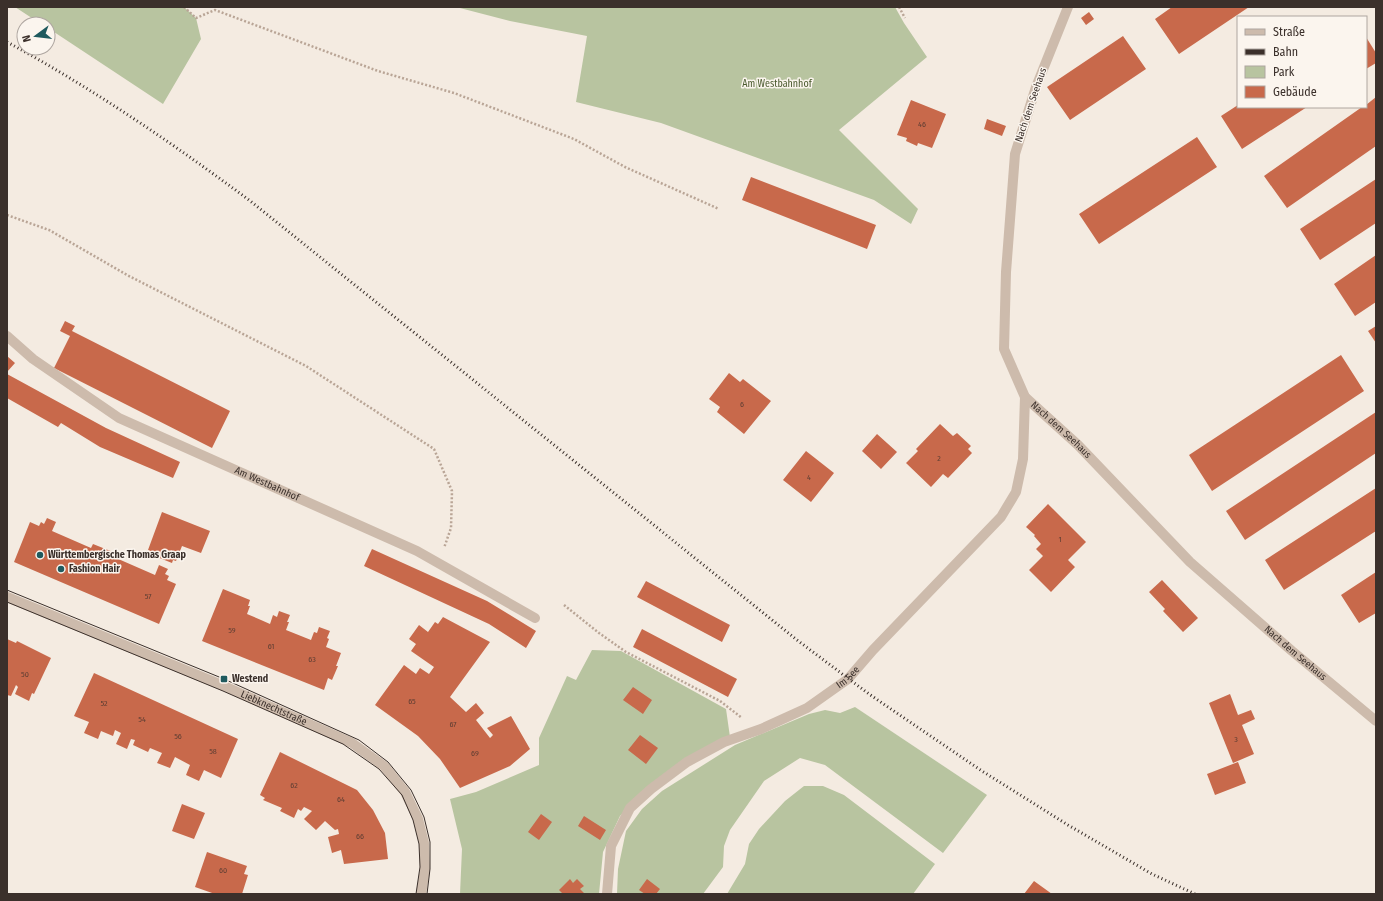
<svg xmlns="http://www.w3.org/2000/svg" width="1383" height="901" viewBox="0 0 1383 901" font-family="'Fira Sans Condensed',sans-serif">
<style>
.green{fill:#b8c4a0}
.building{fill:#c8694b}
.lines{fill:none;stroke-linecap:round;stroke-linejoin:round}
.path{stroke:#b9a596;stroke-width:2.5;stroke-dasharray:2 2;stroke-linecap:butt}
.service{stroke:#cdbbac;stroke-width:10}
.minor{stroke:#cdbbac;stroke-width:10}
.tertiary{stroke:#cdbbac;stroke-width:10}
.tram{stroke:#3b302b;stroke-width:1}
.rail{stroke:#3b302b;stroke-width:3;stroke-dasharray:1 3;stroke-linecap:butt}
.poi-dot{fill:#1f5a5e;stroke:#fbf5ee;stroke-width:1.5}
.labels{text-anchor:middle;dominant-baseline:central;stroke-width:3;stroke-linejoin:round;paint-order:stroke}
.number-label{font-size:8px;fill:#5e3e33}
.park-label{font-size:10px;fill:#4a5a2e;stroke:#fbf5ee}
.street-label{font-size:10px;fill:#3b302b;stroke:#fbf5ee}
.poi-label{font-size:10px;font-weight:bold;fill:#3b302b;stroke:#fbf5ee;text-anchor:start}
</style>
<rect width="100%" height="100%" fill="#f4ebe1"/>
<path class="green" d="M15,7H184L196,18L201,39L163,104L48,28V24H41Z
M456,7H895L904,23L927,57L839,130L918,209L911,224L874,200L661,123L576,102L587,36L510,21Z
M592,650L621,651L726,709L730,737L647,787L620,816L603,852L599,894H460L462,849L450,799L476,792L539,765V738L567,676L576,680Z
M855,707L987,795L943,853L825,765L800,758L764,781L730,830L724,846L723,867L703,894H617L618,869L626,831L642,809L662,791L735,745L809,714L825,710L840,713Z
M804,786H823L844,795L935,864L913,894H727L745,864L749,844L759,829L785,801Z"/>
<path class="building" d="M1172,7H1249L1179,54L1155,19Z
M1089,12L1094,19L1086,25L1081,18Z
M1123,36L1146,69L1070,120L1047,87Z
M1366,37L1376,53V63L1366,69Z
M1376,97V146L1287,208L1264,176L1362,107H1366V105Z
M911,100L946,114L932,148L918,143L917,146L906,141L907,138L897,135Z
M1238,105V107H1307L1242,149L1221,116Z
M987,119L1006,126L1002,136L984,129Z
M1197,137L1217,167L1099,244L1079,214Z
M751,177L876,225L867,249L742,200Z
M1376,179V223L1320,260L1300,229Z
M1376,255V302L1355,316L1334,284Z
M65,321L75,326L72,331L230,411L212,448L54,368L70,336L60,331Z
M1376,326V343L1368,331Z
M1341,355L1364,391L1212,491L1189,455Z
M7,356L15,363L7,372Z
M729,373L740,382L743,379L771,401L744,434L717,412L720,407L709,399Z
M7,374L106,428L180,462L173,478L100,447L61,423L58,427L7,398Z
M1376,412V453L1245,540L1226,511Z
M940,424L953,436L957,433L971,446L968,449L972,453L948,478L943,474L931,487L906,463L918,451L916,449Z
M877,434L897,452L881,469L862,451Z
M806,451L834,473L811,502L783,480Z
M1376,488V531L1284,590L1265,560Z
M1048,504L1086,542L1068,560L1075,567L1051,592L1029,570L1043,556L1036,549L1041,544L1034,536L1035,535L1026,527Z
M162,512L210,531L201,553L182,546L176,561L173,560L172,563L157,557L158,554L148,550Z
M47,518L56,522L52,531L91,548L93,544L118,554L116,558L155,575L159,565L168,569L165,574L169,576L167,580L176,584L159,624L14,562L30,522L39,526L41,522L44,524Z
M372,549L487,601L536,631L526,648L489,624L364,566Z
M1376,572V613L1359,623L1341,595Z
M1162,580L1198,618L1183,632L1163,611L1165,609L1149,592Z
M646,581L730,625L722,642L637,597Z
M223,589L250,600L248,606H250L247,614L261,620L270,624L273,615L277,617L279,611L290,615L287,622H289L286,630L311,640L314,632L317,633L319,627L330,631L327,638L329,639L326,647L341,653L336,666H338L332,680L328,678L324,690L202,641Z
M443,617L490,642L450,697L466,712L476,703L484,713L476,720L490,738L493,735L487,728L511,716L530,749L510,766L460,788L440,759L418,736L375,705L404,665L416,674L420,668L429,674L434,667L411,651L416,644L409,639L419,625L428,632L435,622L438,624Z
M642,629L737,679L728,697L633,647Z
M7,639L16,643L17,641L51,658L34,694L32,693L29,701L15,694L18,687L16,685L11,696L7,695Z
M94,673L238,739L221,778L204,770L199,781L186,775L190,765L175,757L170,768L157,763L162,753L150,748L148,752L133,745L135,740L131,739L127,749L116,744L121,733L115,730L113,736L101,731L98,739L84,733L89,722L74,716Z
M633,687L652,700L643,714L623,700Z
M1230,694L1238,715L1251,710L1255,719L1242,725L1254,754L1233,763L1209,703Z
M640,735L658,748L646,764L628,750Z
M280,752L357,790L373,810L385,833L388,859L344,864L341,850L332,853L328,837L339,834L338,829L335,830L325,821L316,830L304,819L312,811L304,807L301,811L298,809L294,818L280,811L282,808L263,800L265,798L260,795Z
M1238,762L1246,783L1215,795L1207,774Z
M182,804L205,813L194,839L172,831Z
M541,814L552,822L539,840L528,832Z
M584,816L606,830L600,840L578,826Z
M207,852L247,866L244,874L248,875L242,894H215L195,887Z
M570,879L573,883L577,879L584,886L580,889L585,894H563L559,890Z
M647,879L660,889L656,894H645L639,890Z
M1034,881L1052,894H1024Z"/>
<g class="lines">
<path class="path" d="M184,7L196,18L215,10L378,71L454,93L574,139L625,167L719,209
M899,7L905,18
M7,215L49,230L127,275L306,366L434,449L452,491L451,528L444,548
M564,605L599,633L626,652L720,701L742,718"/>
<path class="service" id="s1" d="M7,336L33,359L119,418L417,551L535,618"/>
<g class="minor">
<path id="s2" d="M1068,7L1036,87L1015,154L1006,272L1004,349L1025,397L1078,445L1190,562L1292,651L1376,721"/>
<path id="s3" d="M607,894L611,846L630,808L651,789L687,762L724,742L761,729L807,708L848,679L873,650L1001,517L1016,492L1023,459L1025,397"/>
</g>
<path class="tertiary" id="s4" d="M7,597L224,686L352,743L384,766L405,792L418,819L424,843L425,869L421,894"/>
<path class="tram" d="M7,590L224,679L359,740L388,762L411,790L424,817L430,842V869L427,894
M7,602L223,691L343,744L379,769L402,795L413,820L419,844L420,867L416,894"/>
<path class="rail" d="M7,42C92,88 172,143 249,200L797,640L869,694L982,771L1068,825L1152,874L1195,894"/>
</g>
<g class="poi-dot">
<circle cx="40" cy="555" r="4"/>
<circle cx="61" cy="569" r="4"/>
<rect x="220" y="675" width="8" height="8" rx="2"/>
</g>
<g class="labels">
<g class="number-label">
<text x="922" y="124">46</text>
<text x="742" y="404">6</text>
<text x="939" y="458">2</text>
<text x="809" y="477">4</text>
<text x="1060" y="539">1</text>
<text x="148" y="596">57</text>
<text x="232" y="630">59</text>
<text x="271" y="646">61</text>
<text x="312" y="659">63</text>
<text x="25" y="674">50</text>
<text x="412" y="701">65</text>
<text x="104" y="703">52</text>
<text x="142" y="719">54</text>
<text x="453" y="724">67</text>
<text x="178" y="736">56</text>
<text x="1236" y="739">3</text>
<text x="213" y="751">58</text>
<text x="475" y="753">69</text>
<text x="294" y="785">62</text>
<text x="341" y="799">64</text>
<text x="360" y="836">66</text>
<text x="223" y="870">60</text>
</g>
<g class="park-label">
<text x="777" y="84">Am Westbahnhof</text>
</g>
<g class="street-label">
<text transform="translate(1031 105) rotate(-71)">Nach dem Seehaus</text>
<text stroke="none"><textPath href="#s2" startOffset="453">Nach dem Seehaus</textPath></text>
<text stroke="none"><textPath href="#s1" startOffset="301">Am Westbahnhof</textPath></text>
<text stroke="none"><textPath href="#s2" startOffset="777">Nach dem Seehaus</textPath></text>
<text stroke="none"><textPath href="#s3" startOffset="347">Im See</textPath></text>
<text stroke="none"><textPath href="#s4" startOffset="289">Liebknechtstraße</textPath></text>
</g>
<g class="poi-label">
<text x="48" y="555">Württembergische Thomas Graap</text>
<text x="69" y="569">Fashion Hair</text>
<text x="232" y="679">Westend</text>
</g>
</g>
<rect width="1383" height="901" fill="none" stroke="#3b302b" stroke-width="16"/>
<rect x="1237" y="16" width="130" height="92" fill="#fbf5ee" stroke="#aea6a0"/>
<rect x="1245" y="29" width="20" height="6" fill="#cdbbac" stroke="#aea6a0"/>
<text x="1273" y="36" font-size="12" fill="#3b302b">Straße</text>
<rect x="1245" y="49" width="20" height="6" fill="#3b302b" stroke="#aea6a0"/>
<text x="1273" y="56" font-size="12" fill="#3b302b">Bahn</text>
<rect x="1245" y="66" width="20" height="12" fill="#b8c4a0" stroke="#aea6a0"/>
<text x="1273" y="76" font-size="12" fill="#3b302b">Park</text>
<rect x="1245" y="86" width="20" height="12" fill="#c8694b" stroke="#aea6a0"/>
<text x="1273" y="96" font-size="12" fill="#3b302b">Gebäude</text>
<g transform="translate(36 36) rotate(255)"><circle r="19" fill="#fbf5ee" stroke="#aea6a0"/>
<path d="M0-3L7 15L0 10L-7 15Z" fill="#1f5a5e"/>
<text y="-6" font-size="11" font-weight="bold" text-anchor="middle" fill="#3b302b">N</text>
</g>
</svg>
